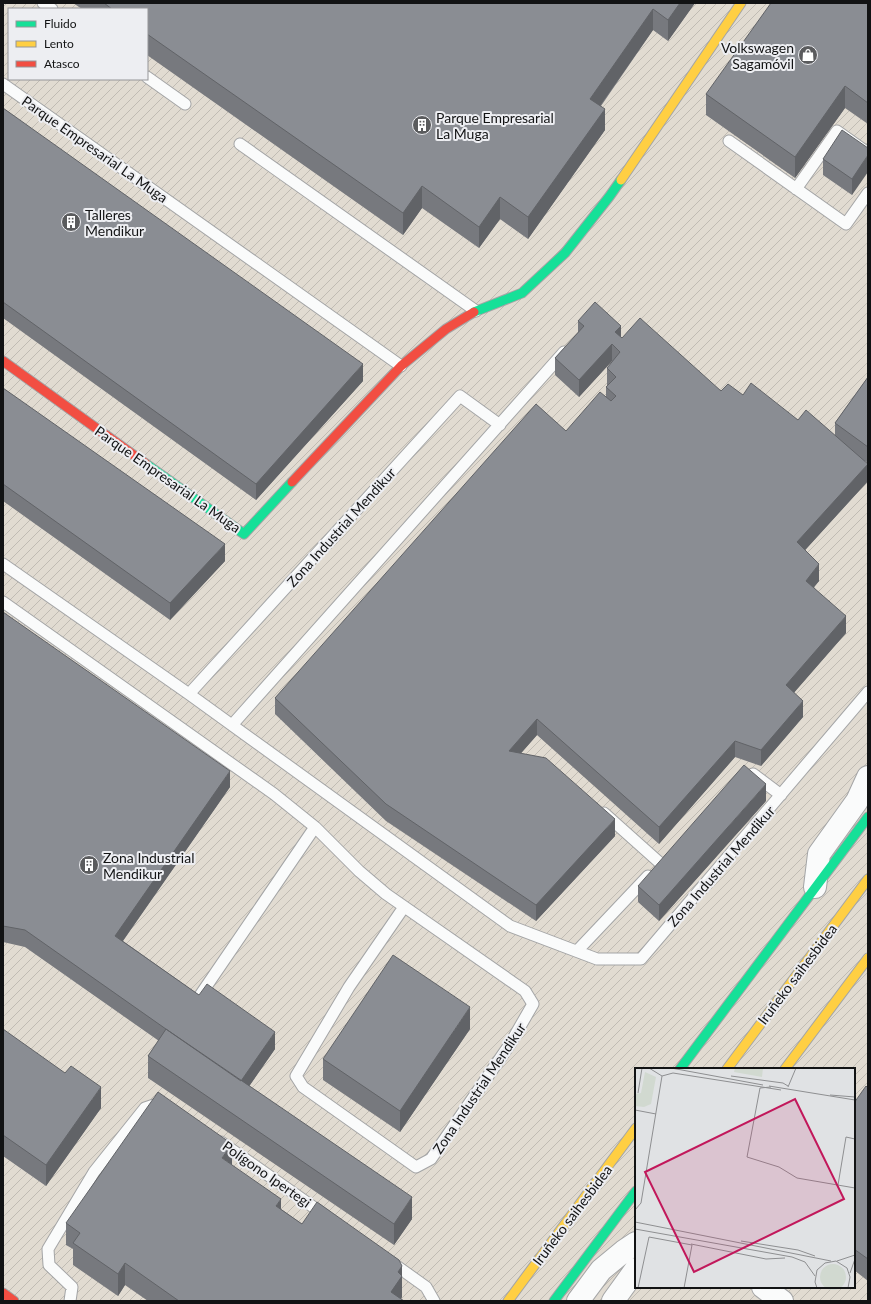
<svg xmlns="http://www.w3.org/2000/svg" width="871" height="1304" viewBox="0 0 871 1304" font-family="Lato,sans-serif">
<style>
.industrial{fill:url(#industrial-furrows);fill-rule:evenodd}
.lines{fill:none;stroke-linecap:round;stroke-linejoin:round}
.lane-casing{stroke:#a4a5a6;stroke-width:13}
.street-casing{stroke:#a4a5a6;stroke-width:24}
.fast-casing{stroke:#a4a5a6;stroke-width:11}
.slow-casing{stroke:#a4a5a6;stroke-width:11}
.jam-casing{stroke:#a4a5a6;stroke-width:11}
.lane{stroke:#fafbfb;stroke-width:11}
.street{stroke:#fafbfb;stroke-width:22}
.fast{stroke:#16e098;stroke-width:9}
.slow{stroke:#ffcf43;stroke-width:9}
.jam{stroke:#f24e42;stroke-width:9}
.wall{fill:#77797e}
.shaded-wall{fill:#616367}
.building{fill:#8a8d93;stroke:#616367}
.labels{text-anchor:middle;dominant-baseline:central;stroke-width:4;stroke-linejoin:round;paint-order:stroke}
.poi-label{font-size:14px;fill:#121314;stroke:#edeef2;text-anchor:start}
.street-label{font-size:14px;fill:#121314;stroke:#edeef2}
.inset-road{fill:none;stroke:#8e8f91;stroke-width:1}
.view{fill:#c2185b;fill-opacity:0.15;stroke:#c2185b;stroke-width:2}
.inset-edge{fill:none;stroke:#121314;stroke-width:2}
</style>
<defs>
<pattern id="industrial-furrows" width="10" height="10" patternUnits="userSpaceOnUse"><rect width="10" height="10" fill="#e1dbd1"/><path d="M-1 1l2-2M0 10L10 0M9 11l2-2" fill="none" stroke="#c0bbb3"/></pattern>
</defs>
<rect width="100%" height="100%" fill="#e0e2e4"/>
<path class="industrial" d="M3,3H868V1301H3ZM9,9H147V79H9ZM636,1069H854V1287H636Z"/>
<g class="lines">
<g class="lane-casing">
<path id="lane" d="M43,3L52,9
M147,77L185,104
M3,84L401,366
M729,141L846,224L868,193
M240,144L476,311
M796,189L837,131L868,153
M3,564L189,694L510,926L597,959H641L868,692
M3,602L274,794L315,827L359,871L386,894L525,991L533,1004L510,1044L431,1159L416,1167L303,1087L296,1076L349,987L404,907
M189,694L460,396L500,425
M232,725L564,352
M753,774L781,795
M604,813L660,863
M577,951L648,876
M199,997L315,827
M221,1142L326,1216
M391,1262L426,1287L434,1301
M70,1301L72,1287L49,1265L48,1249L94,1172L145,1108L160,1103"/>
</g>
<g class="street-casing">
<path id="street" d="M815,887L819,854L857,801L868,777
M763,1287L782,1301
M578,1301L601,1270L624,1251L636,1243
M613,1301L636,1269"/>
</g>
<g class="fast-casing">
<path id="fast" d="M474,312L522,293L565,253L609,197L621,180
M146,464L244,534L292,482
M680,1069L868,817
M554,1301L636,1191"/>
</g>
<g class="slow-casing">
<path id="slow" d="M621,180L741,3
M727,1069L868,879
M785,1069L868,958
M508,1301L636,1128"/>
</g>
<g class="jam-casing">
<path id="jam" d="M3,361L146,464
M292,482L401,366L446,329L474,312
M3,1293L14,1301"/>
</g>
<use href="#lane" class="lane"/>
<use href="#street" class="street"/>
<use href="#fast" class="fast"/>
<use href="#slow" class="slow"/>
<use href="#jam" class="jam"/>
</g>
<path class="wall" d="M73,3H695L668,41L653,30L601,106L605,130L528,239L500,219L479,248L422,208L403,235L147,55V9H82Z
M868,3V124L845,108L795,178L706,115V94Z
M3,108L363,381L256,500L3,318Z
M868,148L852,195L823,175V159Z
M578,321L621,337L721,391L743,395L798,420L835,436V423L868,377V463L865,461L868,481L805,550L819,581L814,587L846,633L794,692L803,717L761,766L735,757L659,844L537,735L521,753L615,836L536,921L386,821L275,714V698L566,431L606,397V387L608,386L607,385V368L612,362V361L579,397L555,375V358L578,333Z
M3,388L225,561L170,620L3,501Z
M3,612L230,787L123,941L275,1049L249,1086L412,1219L394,1245L148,1078V1056L159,1041L25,947L3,942Z
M766,801L659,921L638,902V886Z
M3,1029L101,1108L46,1186L3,1156Z
M470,1029L400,1132L323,1080V1059Z
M868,1088V1281L854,1270V1103Z
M232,1165L281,1209L302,1224L402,1266V1297L401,1299L404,1301H148L125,1285L118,1296L73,1265V1249L66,1245V1223Z"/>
<path class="shaded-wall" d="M680,3H695L668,41V20Z
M653,9V30L590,120V99Z
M845,86V108L795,178V157Z
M605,109V130L528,239V217Z
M868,155V172L852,195V179Z
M422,186V208L403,235V213Z
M500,197V219L479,248V227Z
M621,326V342L615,332Z
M612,344V361L579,397V380Z
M363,364V381L256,500V484Z
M868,464V481L797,559V542Z
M225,544V561L170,620V603Z
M819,564V581L806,597V581Z
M846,616V633L786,702V685Z
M803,701V717L761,766V750Z
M537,719V735L509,767V751Z
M735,741V757L659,844V827Z
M230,771V787L115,952V936Z
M766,784V801L659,921V905Z
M615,819V836L536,921V905Z
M470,1007V1029L400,1132V1111Z
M275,1032V1049L241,1098V1081Z
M101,1087V1108L46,1186V1165Z
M232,1144V1165L222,1158Z
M412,1197V1219L394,1245V1224Z
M281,1199V1221L276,1206Z
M125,1263V1285L118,1296V1274Z
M402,1266V1297L399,1301L391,1292L398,1272Z"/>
<path class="building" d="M104,3H680L668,20L653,9L590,99L605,109L528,217L500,197L479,227L422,186L403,213L147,34V9H112Z
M771,3H868V103L845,86L795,157L706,94Z
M3,108L363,364L256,484L3,302Z
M842,130L868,148V155L852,179L823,159Z
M595,302L621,326L615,332L622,338L640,318L721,391L728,384L743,395L751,383L798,420L806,410L868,464L797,542L819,564L806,581L846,616L786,685L803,701L761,750L735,741L659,827L537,719L509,751L546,758L615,819L536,905L386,804L275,698L536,404L566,431L600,392L611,401L616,396L606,387L616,377L607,368L620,352L612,344L579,380L555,358L584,326L578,321Z
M868,377V447L835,423Z
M3,388L225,544L170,603L3,484Z
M3,612L230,771L115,936L199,995L207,984L275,1032L241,1081L173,1034L25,930L3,926Z
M744,765L766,784L659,905L638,886Z
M393,955L470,1007L400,1111L323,1059Z
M3,1029L65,1073L71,1066L101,1087L46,1165L3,1135Z
M166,1029L412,1197L394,1224L148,1056Z
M866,1086L868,1088V1259L854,1249V1103Z
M158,1092L232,1144L222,1158L281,1199L276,1206L302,1224L317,1202L399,1260L402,1266L398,1272L402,1276L391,1292L404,1301H179L125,1263L118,1274L73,1243L80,1233L66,1223Z"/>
<defs>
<g id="shop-disc" transform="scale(1)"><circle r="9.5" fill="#5a5b5d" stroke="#edeef2"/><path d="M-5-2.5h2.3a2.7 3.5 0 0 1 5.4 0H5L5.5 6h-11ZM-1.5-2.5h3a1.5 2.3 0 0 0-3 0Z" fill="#fff"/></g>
<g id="building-disc" transform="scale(1)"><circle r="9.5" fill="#5a5b5d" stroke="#edeef2"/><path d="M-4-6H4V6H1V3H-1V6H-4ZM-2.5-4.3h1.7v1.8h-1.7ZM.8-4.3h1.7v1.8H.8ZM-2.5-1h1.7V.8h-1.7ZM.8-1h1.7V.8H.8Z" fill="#fff"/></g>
</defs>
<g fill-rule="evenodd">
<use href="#shop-disc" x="808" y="55"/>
<use href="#building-disc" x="422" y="125"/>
<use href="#building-disc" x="71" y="222"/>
<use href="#building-disc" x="89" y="865"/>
</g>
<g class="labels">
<g class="poi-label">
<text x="794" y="47" text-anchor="end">Volkswagen<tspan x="794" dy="16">Sagamóvil</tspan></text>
<text x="436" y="117">Parque Empresarial<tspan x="436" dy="16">La Muga</tspan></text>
<text x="85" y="214">Talleres<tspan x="85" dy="16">Mendikur</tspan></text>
<text x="103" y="857">Zona Industrial<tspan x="103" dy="16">Mendikur</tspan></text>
</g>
<g class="street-label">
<text transform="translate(95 149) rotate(35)">Parque Empresarial La Muga</text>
<text transform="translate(168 479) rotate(35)">Parque Empresarial La Muga</text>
<text transform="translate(341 527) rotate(-48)">Zona Industrial Mendikur</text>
<text transform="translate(721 866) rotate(-49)">Zona Industrial Mendikur</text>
<text transform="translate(797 974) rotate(-53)">Iruñeko saihesbidea</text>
<text transform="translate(479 1088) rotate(-56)">Zona Industrial Mendikur</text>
<text transform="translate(267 1174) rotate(35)">Polígono Ipertegi</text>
<text transform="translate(572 1215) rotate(-53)">Iruñeko saihesbidea</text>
</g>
</g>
<g transform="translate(635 1068)">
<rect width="220" height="220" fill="#e0e2e4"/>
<path d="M100,0H128L127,9L99,4ZM10,4L21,9L16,36L9,39L0,38V26L6,25ZM185 209a13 13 0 1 1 26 0a13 13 0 1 1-26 0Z" fill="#d1d9d0"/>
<path class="inset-road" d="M14,0L27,8L38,5L146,22M36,0L128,17M96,8L148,15L153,18M134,18L220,32M136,19L125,20L112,89L144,99L162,110L220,120M153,19L161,0M3,25L7,0M195,27L220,29M0,42L21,46M203,117L211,69L220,71M0,142L6,135L27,8M0,154L196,193M0,161L157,189L170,194L180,208M106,173L163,182L180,188M56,176L131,191L150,190M202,193L220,187M215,205L220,191M3,220L14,169L57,177L49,220M182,220L180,214L182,202L190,195L201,193L212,200L215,209L213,220"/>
<path class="view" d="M160,31L209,131L59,204L10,104Z"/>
<rect width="220" height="220" class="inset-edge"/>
</g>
<rect width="871" height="1304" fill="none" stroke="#121314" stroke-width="8"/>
<rect x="8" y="8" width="140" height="72" fill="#edeef2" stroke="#959699"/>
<rect x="16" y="21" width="20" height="6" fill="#16e098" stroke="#959699"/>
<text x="44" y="28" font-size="12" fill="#121314">Fluido</text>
<rect x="16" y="41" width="20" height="6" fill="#ffcf43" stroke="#959699"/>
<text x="44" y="48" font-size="12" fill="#121314">Lento</text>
<rect x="16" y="61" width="20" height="6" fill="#f24e42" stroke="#959699"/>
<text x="44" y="68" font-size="12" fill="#121314">Atasco</text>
</svg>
